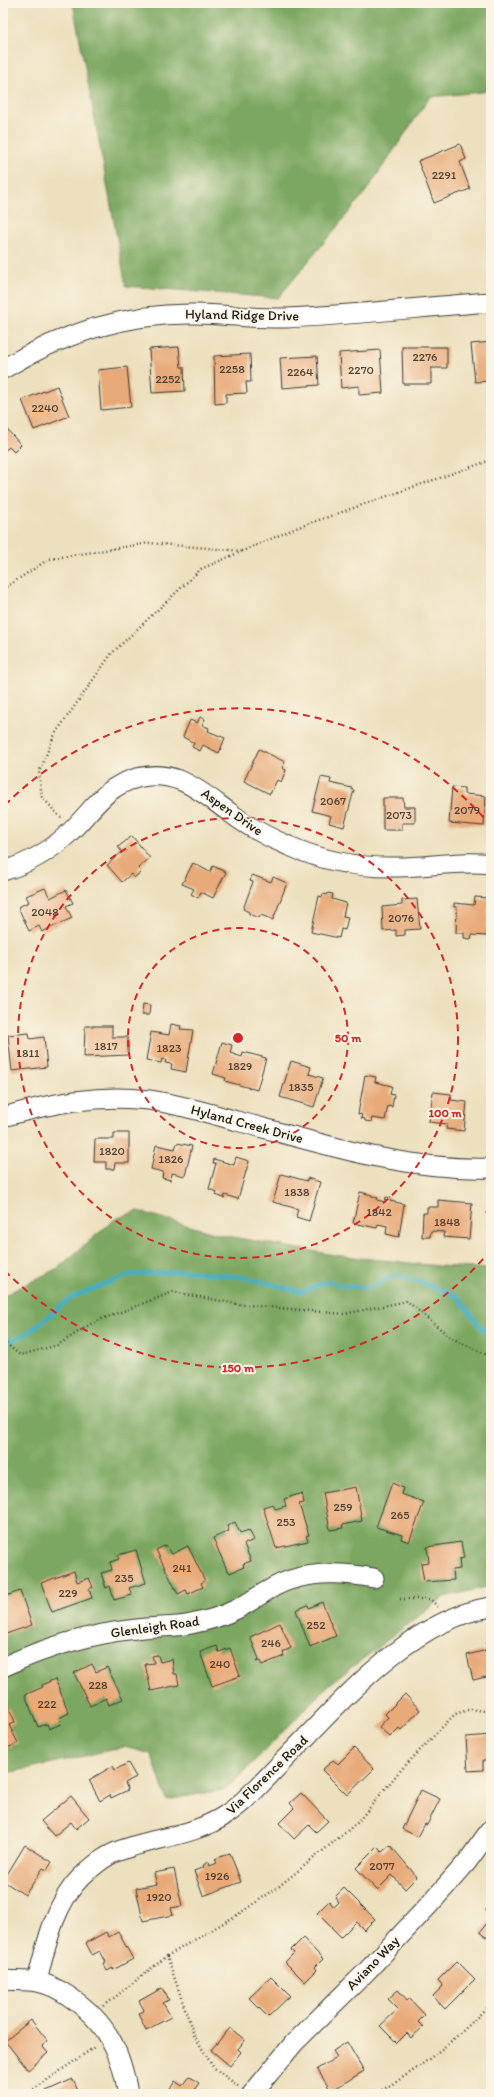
<svg xmlns="http://www.w3.org/2000/svg" width="494" height="2097" viewBox="0 0 494 2097" font-family="Itim,sans-serif">
<style>
.forest{fill:#7ca760;stroke:#4c623e}
.lines{fill:none;stroke-linecap:round;stroke-linejoin:round}
.stream{stroke:#42aec1;stroke-width:4.5}
.building{fill:#e8aa79}
.minor-casing{stroke:#3b3934;stroke-width:21}
.path{stroke:#3b3934;stroke-width:2.5;stroke-dasharray:1 3;stroke-linecap:butt}
.minor{stroke:#fff;stroke-width:19}
.ring{fill:none;stroke:#d62828;stroke-width:2;stroke-dasharray:7 5}
.labels{text-anchor:middle;dominant-baseline:central;stroke-width:4;stroke-linejoin:round;paint-order:stroke}
.number-label{font-size:12px;fill:#4f4033}
.street-label{font-size:14px;fill:#1c1c1c;stroke:#fcf5e5}
.centre{fill:#d62828;stroke:#fcf5e5;stroke-width:2}
.ring-label{font-size:12px;text-anchor:middle;font-weight:bold;fill:#d62828;stroke:#fcf5e5;stroke-width:4;stroke-linejoin:round;paint-order:stroke}
</style>
<rect width="100%" height="100%" fill="#fcf5e5"/>
<filter id="ink" filterUnits="userSpaceOnUse"><feTurbulence type="fractalNoise" baseFrequency=".025" numOctaves="2"/><feDisplacementMap in="SourceGraphic" scale="8" xChannelSelector="R" yChannelSelector="G"/><feConvolveMatrix kernelMatrix="1 2 1 2 8 2 1 2 1" color-interpolation-filters="sRGB"/></filter>
<filter id="wash" filterUnits="userSpaceOnUse"><feTurbulence type="fractalNoise" baseFrequency=".012" numOctaves="4" result="noise"/><feDisplacementMap in="SourceGraphic" scale="16" xChannelSelector="R" yChannelSelector="G"/><feGaussianBlur stdDeviation="0.9" result="paint"/><feColorMatrix in="noise" values="0 0 0 0 0 0 0 0 0 0 0 0 0 0 0 0 0 1.4 0 .05"/><feComposite in="paint" operator="in"/></filter>
<g filter="url(#wash)">
<rect width="100%" height="100%" fill="#ede0be"/>
<path class="forest" d="M73,3H491V91L430,97L364,194L278,298L126,286Z
M138,1211L221,1235L334,1255L438,1266L491,1269V1586L444,1597L330,1684L227,1789L167,1800L151,1754L124,1747L3,1774V1296L58,1268L115,1219Z"/>
<g class="lines">
<path class="stream" d="M3,1344L27,1334L71,1298L129,1275L186,1271L248,1278L302,1292L329,1281L342,1286L371,1288L393,1275L421,1282L458,1297L483,1330L491,1331"/>
</g>
<g id="blocks">
<path class="building" d="M460,144L466,159L460,162L470,189L434,203L418,161Z
M491,342V381L475,382L471,344Z
M179,347L181,367H184L185,391L152,393L149,349Z
M402,347H447V368H431V384H403Z
M380,350L383,393L359,395V386L341,388L339,353Z
M250,354L251,382H246L247,393L226,394V403L215,404L214,356Z
M317,356L319,385L282,388L280,358Z
M127,367L131,407L101,410L98,370Z
M57,386L69,416L34,430L22,400Z
M3,425L21,445L14,452L9,447L3,452Z
M200,717L205,719L202,725L209,728L208,731L225,738L219,753L203,745L200,751L192,747L194,743L183,737L190,720L197,723Z
M259,749L285,762L282,768L286,770L281,782L277,780L270,794L244,781Z
M321,777L331,779L330,783L352,788V790H354L344,827L329,823L331,816L312,811Z
M452,787L464,788V794L486,796L484,826L449,823Z
M383,798H403L404,807H415V823H402V830H383Z
M132,836L150,858L138,868L141,872L134,878L131,874L122,882L107,865L122,852L118,847Z
M193,863L210,872L213,866L226,872L213,898L201,892L198,898L191,894L194,889L182,884Z
M252,875L271,882L273,877L287,883L273,920L261,915L259,918L249,914V912L243,909L253,882L250,881Z
M45,888L50,898L66,890L73,903L66,906L72,918L42,932L39,926L29,931L18,907L29,902L26,896Z
M328,893L333,894L332,899L346,903L343,916L348,917L345,930L341,929L339,938L311,932L319,896L322,897L323,894L327,895Z
M475,897L489,898L487,936L472,935L471,939L464,938V933H456L457,907H454V903L474,905Z
M417,899L420,929L405,930V935L396,936V930L383,931L382,907L402,905V900Z
M143,1004L150,1005L149,1015H142Z
M171,1024L181,1026L180,1029L193,1030L186,1072L171,1069L172,1064L165,1063L166,1060L162,1059L161,1063L146,1060L151,1032L169,1035Z
M85,1026H112V1037H128V1055L84,1057Z
M29,1033L30,1039L44,1037L47,1067L12,1071L8,1035Z
M222,1042L232,1045L230,1053L242,1057L243,1052L266,1058L257,1090L225,1081L226,1078L213,1074Z
M291,1061L311,1067L309,1074L323,1078L314,1107L280,1097Z
M365,1075L376,1077L375,1082L392,1086L390,1094L394,1095L392,1107L388,1106L385,1120L372,1118L371,1122L365,1121V1119L361,1118L362,1115L358,1114Z
M433,1092L451,1094V1100L467,1102L464,1131L446,1129L447,1124L429,1122Z
M114,1133H129V1163H115L114,1169H106V1162H94L95,1139H114Z
M177,1143L192,1146L185,1176L172,1173L171,1180L162,1178L163,1172L151,1169L156,1145L175,1149Z
M236,1157L249,1161L238,1199L225,1195L224,1198L216,1195L217,1192L209,1189L216,1163H213L214,1159L234,1165Z
M281,1174L307,1181V1178L320,1182L309,1221L296,1217L298,1209L273,1202Z
M360,1192L372,1195V1196L378,1198L377,1200L385,1202L386,1197L391,1198L390,1201L404,1204L399,1237L386,1234L387,1226L378,1224L377,1228L353,1223Z
M438,1200L472,1203L469,1239L443,1237L444,1232L431,1231L430,1237H422L423,1213H427V1207H438Z
M491,1211V1234H490L487,1212Z
M392,1483L403,1488L401,1494L424,1502L409,1542L401,1539L402,1535L376,1527Z
M356,1487L362,1521L342,1525L343,1528L330,1530L323,1493Z
M302,1493L304,1503L299,1504L309,1535L306,1536L308,1541L276,1548L263,1507L273,1504L275,1509L286,1506L284,1499Z
M235,1522L240,1533L249,1530L254,1540L244,1544L251,1561L243,1564L244,1567L230,1573L228,1570H227L213,1538L229,1531L227,1526Z
M461,1542L464,1558L459,1559L460,1569L453,1570L454,1580L424,1582L421,1563L429,1562L427,1547Z
M166,1545L172,1554L188,1546L205,1581L201,1583L203,1587L188,1594L186,1590L178,1594L156,1550Z
M136,1550L146,1583L129,1588L132,1595L114,1600L110,1586L106,1588L101,1573L112,1570L110,1562L119,1559L118,1555Z
M74,1571L77,1582L89,1578L93,1587L89,1589L92,1598L52,1612L41,1583Z
M20,1591L32,1625L3,1635V1597Z
M322,1602L336,1636L310,1647L296,1610L308,1605L309,1608Z
M280,1623L291,1648L283,1652L284,1656L262,1665L260,1661L256,1662L259,1659L250,1637Z
M491,1642V1676L473,1680L467,1655L487,1650L486,1643Z
M217,1646L219,1652L230,1648L240,1676L212,1686L200,1652Z
M158,1655L160,1662L172,1659L174,1674H177L179,1685L151,1691L145,1664L154,1663L152,1656Z
M92,1664L96,1672L107,1667L123,1699L109,1705L106,1698L90,1706L74,1673Z
M55,1679L69,1713L59,1718L61,1724L49,1729L47,1724L38,1727L25,1695L43,1687L42,1685Z
M405,1694L420,1710L401,1730L399,1728L390,1737L379,1727L388,1717L385,1714Z
M9,1708L15,1722L9,1725L18,1743L3,1750V1711Z
M491,1735V1759L483,1760V1770L468,1771L466,1737Z
M354,1748L374,1769L347,1795L322,1770L333,1760L338,1764Z
M128,1763L136,1777L125,1783L128,1790L111,1798L110,1795L100,1801L89,1780L113,1766L115,1770Z
M421,1790L440,1799L427,1825L425,1824L418,1837L402,1829Z
M301,1793L328,1821L316,1832L309,1825L294,1839L279,1823L294,1808L290,1803Z
M71,1796L89,1818L76,1829L71,1822L54,1836L41,1821Z
M25,1845L52,1862L47,1870L43,1868L25,1895L3,1881Z
M390,1845L417,1877L405,1889L392,1875L377,1890L356,1868L377,1847L382,1852Z
M230,1853L241,1882L203,1896L194,1871L204,1867L203,1865L209,1862L210,1866L217,1863L215,1859Z
M174,1869L182,1906L171,1908L173,1915L143,1921L136,1888L157,1884L154,1873Z
M344,1888L375,1919L364,1930L356,1922L341,1937L317,1913L329,1901L334,1907L339,1902L335,1897Z
M491,1903V1913L486,1910Z
M491,1918V1940L480,1932Z
M106,1932L109,1937L118,1932L133,1959L113,1970V1968L107,1971L103,1963L106,1962L100,1951L92,1955L86,1943Z
M303,1938L323,1959L315,1967L317,1970L305,1982L285,1962L294,1953L291,1950Z
M457,1961L475,1979L445,2009L433,1996L443,1986L438,1980Z
M271,1977L290,1996L268,2017L249,1998Z
M162,1988L169,2000L163,2003L171,2017L146,2030L138,2014L144,2010L139,2001Z
M398,1990L407,2000L409,1998L425,2015L418,2022L423,2027L411,2038L407,2033L397,2043L380,2026L398,2009L388,1999Z
M31,2020L48,2041L42,2046L48,2053L28,2070L5,2041Z
M230,2028L245,2040L238,2049L241,2052L230,2066L211,2050Z
M347,2042L364,2071L331,2091L317,2069L337,2057L333,2051Z
M189,2076L199,2083L192,2093L194,2094H167L175,2081L182,2086Z
M73,2079L80,2094H48L46,2091Z"/>
</g>
</g>
<g filter="url(#ink)">
<use href="#blocks" fill-opacity="0" stroke="#3b3934" stroke-width="1"/>
<g class="lines">
<g class="minor-casing">
<path id="minor" d="M3,369C61,334 127,313 195,314C225,314 255,319 286,318C354,315 423,307 491,302
M3,871C27,864 49,852 68,834C91,813 104,786 137,778C176,768 200,791 229,812C247,826 267,837 289,846C323,861 361,868 398,867C429,867 459,860 491,864
M3,1117C51,1103 99,1094 149,1100C179,1104 208,1113 237,1121C321,1143 403,1171 491,1168
M3,1667C46,1647 90,1634 136,1629C154,1626 173,1628 191,1624C206,1621 223,1616 237,1609C255,1600 270,1586 290,1580C318,1571 346,1573 374,1578
M3,1980C14,1981 26,1980 37,1982C49,1984 60,1990 70,1997C107,2022 121,2051 128,2094
M37,1981C46,1946 54,1904 81,1877C91,1868 103,1857 116,1852C153,1837 193,1837 227,1814C246,1801 263,1782 279,1765C336,1708 407,1620 491,1607
M252,2094L294,2043L366,1972L429,1905L467,1862L491,1829"/>
</g>
<path class="path" d="M3,589L49,559L149,543L242,551
M61,818L42,797L39,772L55,734L112,653L201,569L296,528L491,460
M3,1341L20,1355L58,1345L92,1323L173,1292L237,1304L344,1314L407,1301L450,1337L491,1357
M400,1599H430L438,1607
M104,2006L167,1956
M238,2086L213,2067L194,2035L167,1956L237,1915L277,1888L357,1823L399,1772L455,1714L471,1709L491,1712
M27,2094L96,2046
M375,2094C419,2070 457,2039 491,2003"/>
<use href="#minor" class="minor"/>
</g>
</g>
<g class="ring">
<circle cx="238" cy="1038" r="110"/>
<circle cx="238" cy="1038" r="220"/>
<path d="M491 1250A330 330 0 0 1 5 1271M5 805A330 330 0 0 1 491 826"/>
</g>
<g class="labels">
<g class="number-label">
<text x="444" y="175">2291</text>
<text x="425" y="357">2276</text>
<text x="232" y="369">2258</text>
<text x="361" y="370">2270</text>
<text x="300" y="372">2264</text>
<text x="168" y="379">2252</text>
<text x="45" y="408">2240</text>
<text x="333" y="801">2067</text>
<text x="467" y="810">2079</text>
<text x="399" y="815">2073</text>
<text x="45" y="912">2048</text>
<text x="401" y="918">2076</text>
<text x="106" y="1046">1817</text>
<text x="169" y="1048">1823</text>
<text x="28" y="1053">1811</text>
<text x="240" y="1066">1829</text>
<text x="301" y="1087">1835</text>
<text x="112" y="1151">1820</text>
<text x="171" y="1159">1826</text>
<text x="297" y="1192">1838</text>
<text x="379" y="1212">1842</text>
<text x="447" y="1222">1848</text>
<text x="343" y="1507">259</text>
<text x="400" y="1515">265</text>
<text x="286" y="1522">253</text>
<text x="182" y="1568">241</text>
<text x="124" y="1578">235</text>
<text x="68" y="1593">229</text>
<text x="316" y="1625">252</text>
<text x="271" y="1643">246</text>
<text x="220" y="1664">240</text>
<text x="98" y="1685">228</text>
<text x="47" y="1704">222</text>
<text x="382" y="1866">2077</text>
<text x="217" y="1876">1926</text>
<text x="159" y="1897">1920</text>
</g>
<g class="street-label">
<text transform="translate(242 315) rotate(1)">Hyland Ridge Drive</text>
<text transform="translate(232 812) rotate(35)">Aspen Drive</text>
<text transform="translate(247 1124) rotate(15)">Hyland Creek Drive</text>
<text transform="translate(155 1627) rotate(-8)">Glenleigh Road</text>
<text transform="translate(267 1775) rotate(-44)">Via Florence Road</text>
<text transform="translate(373 1963) rotate(-46)">Aviano Way</text>
</g>
</g>
<circle cx="238" cy="1038" r="6" class="centre"/>
<g class="ring-label">
<text x="348" y="1042">50 m</text>
<text x="445" y="1117">100 m</text>
<text x="238" y="1372">150 m</text>
</g>
<rect width="494" height="2097" fill="none" stroke="#fcf5e5" stroke-width="16"/>
</svg>
